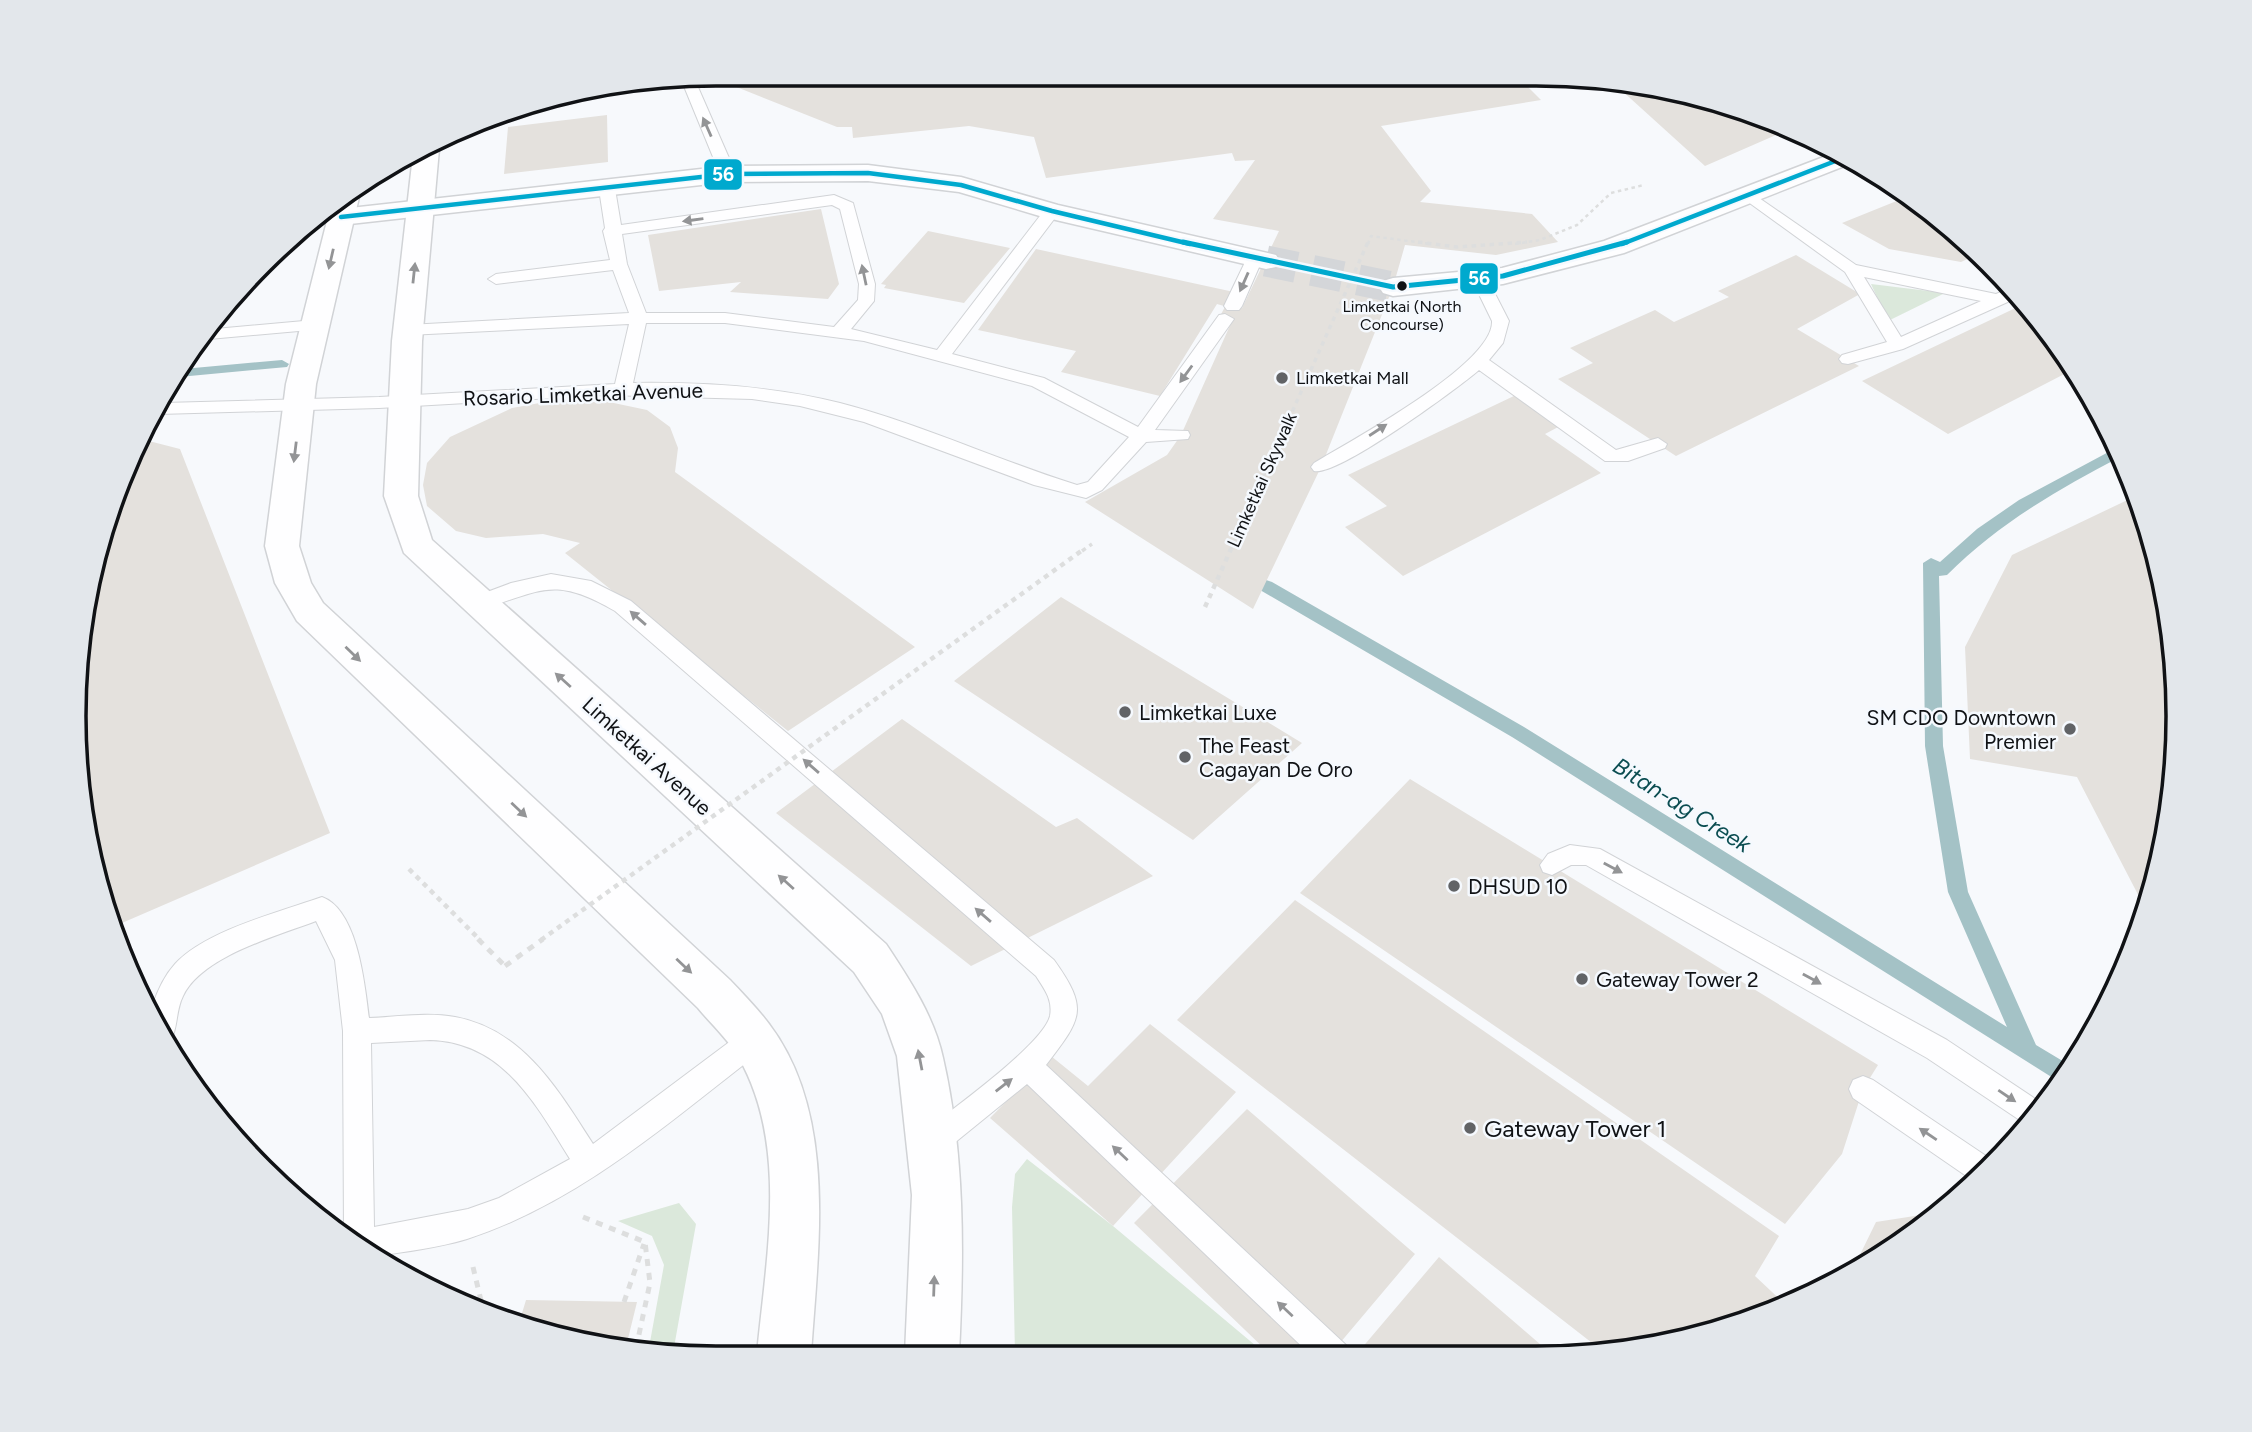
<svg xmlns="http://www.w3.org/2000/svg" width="2252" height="1432" viewBox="0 0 2252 1432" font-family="Figtree,sans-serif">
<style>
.green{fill:#dbe8db}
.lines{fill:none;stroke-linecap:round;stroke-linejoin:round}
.stream{fill:#a4c2c6;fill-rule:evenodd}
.building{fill:#e4e1dd}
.street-tunnel{stroke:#d4d6d9;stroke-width:31;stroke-dasharray:31 16;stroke-linecap:butt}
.lane-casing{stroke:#d1d3d6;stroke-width:2}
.street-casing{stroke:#d1d3d6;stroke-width:3}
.secondary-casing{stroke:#d1d3d6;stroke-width:3}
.path-far1{stroke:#dddede;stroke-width:4.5;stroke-dasharray:5 5;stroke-linecap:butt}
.path{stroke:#dddede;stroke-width:5;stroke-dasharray:7 7;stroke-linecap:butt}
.lane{fill:#fefeff;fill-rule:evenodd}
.street{fill:#fefeff;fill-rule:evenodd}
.secondary{fill:#fefeff;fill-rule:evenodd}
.path-bridge-far3{stroke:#dddede;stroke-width:2.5;stroke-dasharray:3.5 3.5;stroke-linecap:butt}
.path-bridge-far2{stroke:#dddede;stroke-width:3.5;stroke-dasharray:4.5 4.5;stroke-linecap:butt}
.path-bridge-far1{stroke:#dddede;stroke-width:4.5;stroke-dasharray:5 5;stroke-linecap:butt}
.path-bridge{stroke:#dddede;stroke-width:5;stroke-dasharray:7 7;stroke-linecap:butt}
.bus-1-far1-casing{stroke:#f5f9fe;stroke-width:8}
.bus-1-casing{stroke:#f5f9fe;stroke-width:10}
.bus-1-far1{stroke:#00a9ce;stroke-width:4.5}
.bus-1{stroke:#00a9ce;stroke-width:5}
.oneway{fill:#939496}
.bus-dot{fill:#101215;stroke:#f5f9fe;stroke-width:2.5}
.poi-dot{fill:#616366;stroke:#f5f9fe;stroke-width:2.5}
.labels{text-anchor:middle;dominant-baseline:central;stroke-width:5;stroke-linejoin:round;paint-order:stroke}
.far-bus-label{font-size:16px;fill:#101215;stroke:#f5f9fe}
.far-poi-label{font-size:18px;fill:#101215;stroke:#f5f9fe;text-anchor:start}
.far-street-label{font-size:18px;fill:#101215;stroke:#f5f9fe}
.street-label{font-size:21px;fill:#101215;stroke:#f5f9fe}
.poi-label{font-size:21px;fill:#101215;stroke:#f5f9fe;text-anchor:start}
.water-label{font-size:23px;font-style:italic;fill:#0b4d51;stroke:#f5f9fe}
.near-poi-label{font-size:24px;fill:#101215;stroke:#f5f9fe;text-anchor:start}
.rim{fill:none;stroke:#101215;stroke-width:3.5}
.line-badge{stroke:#f5f9fe;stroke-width:2.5}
.badge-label{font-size:19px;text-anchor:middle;font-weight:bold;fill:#fff}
</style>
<rect width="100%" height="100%" fill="#f7f9fc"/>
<path class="green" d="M1871,284L1945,293L1888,321Z
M1027,1159L1113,1226L1268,1356L1015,1355L1012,1207L1015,1174Z
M679,1203L696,1224L673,1353H648L664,1265L652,1236L618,1221Z"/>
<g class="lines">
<path class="stream" d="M282,360L289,364L287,367L179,377L183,369Z
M2116,448L2120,457C2057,490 1998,524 1947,575L1939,576L1943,746L1968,892L2036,1045L2071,1066L2061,1083L1512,737L1260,590L1258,586L1266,580L1272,582L1524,727L2007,1027L1948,892L1925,746L1923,563L1931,558L1940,562L1977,529L2019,500Z"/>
</g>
<path class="building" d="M722,74L1519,78L1541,100L1381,126L1431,191L1420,202L1532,214L1558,242L1496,255L1405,245L1393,287L1321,467L1253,609L1085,502L1167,455L1181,435L1232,321L1219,318L1226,305L1242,308L1279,231L1213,219L1255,160L1235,161L1232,153L1046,178L1034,137L969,126L853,138L852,127H837L724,82Z
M1559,79H1606V80L1567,86Z
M1609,79H1619L1782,122L1792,128L1705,166Z
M607,115L608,162L504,174L508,127Z
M1909,196L1927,207L1978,254L1961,262L1889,249L1842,223Z
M821,209L839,284L828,299L730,292L741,282L659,291L648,235Z
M928,231L1010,248L964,303L884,288L886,285L881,284Z
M1036,249L1234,292L1224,306L1217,304L1160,396L1061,372L1076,351L978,330Z
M1796,255L1860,294L1797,329L1859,366L1676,456L1558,379L1593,363L1570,348L1655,310L1674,322L1729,297L1718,291Z
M2026,303L2074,369L1948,434L1862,381Z
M1516,395L1562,425L1545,434L1601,473L1403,576L1345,527L1387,506L1348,475Z
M545,402H609L647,410L670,427L678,448L675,472L915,647L788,731L565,553L580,543L543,534L486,538L456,531L427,506L423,485L427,463L450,437L512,408Z
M145,440L180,449L330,833L115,926L96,883L75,674L108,509Z
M2138,495L2145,510L2173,633L2177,758L2156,883L2146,910L2077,777L1970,759L1965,647L2012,555Z
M1061,597L1302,743L1193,840L954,681Z
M902,719L1056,827L1077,818L1153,876L971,966L776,813Z
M1410,779L1878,1065L1863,1089L1842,1154L1785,1224L1300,893Z
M1295,900L1779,1236L1755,1276L1786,1305L1737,1324L1731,1318L1725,1328L1703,1336L1605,1353L1177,1020Z
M1150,1024L1236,1092L1113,1226L990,1118L1051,1056L1088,1086Z
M1247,1109L1415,1254L1329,1356H1272L1134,1223Z
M1940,1212L1852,1271L1876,1222Z
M1439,1257L1555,1357L1355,1356Z
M526,1300L637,1302L625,1351L519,1323Z"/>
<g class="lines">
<path class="street-tunnel" d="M1266,261L1393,287"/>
<g class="lane-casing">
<path id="lane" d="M694,78L736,174L733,177H723L720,174L681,79Z
M607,184L615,189L621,225L834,195L853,203L875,284L874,301L851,329L937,350L1046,208H1058V214L952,354L1044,378L1138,427L1219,315L1225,314L1234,319L1155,430L1188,431L1190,435L1188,439L1146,442L1102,490L1086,498L1034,485L864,422L800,406L752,399L605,395L379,408L159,414L164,403L379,397L615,384L629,324L408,335L399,330L408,325L629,313L613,270L496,284L488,279L496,274L610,260L603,231L605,228L599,189ZM832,205L840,209L859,284L858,300L834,327L725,313H646L627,264L622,234ZM646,323H725L864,341L1032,386L1129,437L1088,482L1077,485C997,460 921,424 840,403C773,386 702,382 633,383Z
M1749,191L1856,265L1996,294L2013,287L2021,296L1903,349L1848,364L1842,363L1839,359L1842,355L1887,342L1845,272L1744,199L1741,196ZM1864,277L1981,301L1901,337Z
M1255,253L1263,258L1242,306L1239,310H1227L1224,306L1247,258Z
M1479,273L1487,278L1509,321L1503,343L1489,360L1616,450L1658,438L1667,444L1665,448L1628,461H1605L1479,370C1457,389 1337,477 1314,471L1311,467L1314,463C1350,441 1494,364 1492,321L1471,278Z
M315,320L321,321L324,325L321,329L198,340L204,330Z
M551,574L591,581L631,601L1054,960C1090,1010 1081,1019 1046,1065L1346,1345L1351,1356H1312L1027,1084L942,1153L932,1157L922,1153L918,1143L922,1133C948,1112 1043,1045 1050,1016C1053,999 1044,989 1036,976L615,611C552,574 541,592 478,610L471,608L467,603L471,598L511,583Z
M1570,845L1600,849L1947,1040L2046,1106L2027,1125L1927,1058L1586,865H1571L1552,875L1543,872L1540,865L1548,854Z
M322,897C358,910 365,986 369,1018C397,1017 427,1012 455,1017C523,1029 559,1091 593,1144L744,1031L754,1028L764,1031L768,1040L764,1049C671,1120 581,1202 467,1239C438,1248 408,1251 378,1256L344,1237L343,1031L335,960L316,921C277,936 202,956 183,996C176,1010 178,1024 172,1038L167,1040L152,1007C157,992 164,976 175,964C205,931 279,912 322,897ZM430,1040C503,1042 535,1103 570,1159L499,1198L468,1209L374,1227L371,1043Z
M1863,1076L1873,1080L1995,1162L1975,1182L1853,1098L1849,1089L1853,1080Z"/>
</g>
<g class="street-casing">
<path id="street" d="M1834,153L1852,163L1624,253L1503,284L1393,296L1383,293L1379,287L1383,281L1393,278L1502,268L1604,241Z
M868,165L961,177L1058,205L1276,255L1280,261L1276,267L1266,269L1043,217L959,192L868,181L728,182L341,225L332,223L328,217L332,211L341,209L728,166Z"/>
</g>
<g class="secondary-casing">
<path id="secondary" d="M435,144L439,149L422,341L418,496L432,540L886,944C909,979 934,1016 943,1058C965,1154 964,1256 959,1354H905L912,1195L897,1056L882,1014L854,972L404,553L384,496L392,341L413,155Z
M354,187L360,193L316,384L299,546L311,583L323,603L730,980C743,994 758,1009 769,1024C838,1115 818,1248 811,1354H757C766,1258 789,1146 739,1058C729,1040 711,1024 698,1008L297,621L275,583L265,546L286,384L330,209Z"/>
</g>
<path class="path-far1" d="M409,869L480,940"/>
<path class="path" d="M478,939L505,966
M583,1217L645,1242L650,1283L635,1353
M473,1267L484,1313
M624,1302L644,1244"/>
<use href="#lane" class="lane"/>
<use href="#street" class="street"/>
<use href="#secondary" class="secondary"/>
<path class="path-bridge-far3" d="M1368,244L1371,236L1431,244
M1515,244L1540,240L1577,225L1611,193L1644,185"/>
<path class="path-bridge-far2" d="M1418,242L1457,247L1527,242
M1082,551L1092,544
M1230,551L1368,242"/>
<path class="path-bridge-far1" d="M1205,607L1231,549
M541,940L1084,549"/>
<path class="path-bridge" d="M505,966L543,939"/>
<g class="bus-1-far1-casing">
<path id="bus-1-far1" d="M341,217L728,174L868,173L961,185L1052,211L1190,244
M1622,244L1843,158"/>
</g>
<g class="bus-1-casing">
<path id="bus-1" d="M1183,242L1393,287L1503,276L1627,242"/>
</g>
<use href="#bus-1-far1" class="bus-1-far1"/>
<use href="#bus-1" class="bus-1"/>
</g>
<defs><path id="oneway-solid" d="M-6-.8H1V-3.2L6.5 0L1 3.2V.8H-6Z" transform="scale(1.75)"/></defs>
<g class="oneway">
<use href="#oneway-solid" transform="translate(707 127) rotate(-114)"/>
<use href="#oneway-solid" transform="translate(693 220) rotate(172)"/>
<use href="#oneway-solid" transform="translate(331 259) rotate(103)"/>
<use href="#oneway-solid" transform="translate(414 273) rotate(-84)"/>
<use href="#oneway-solid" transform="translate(864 275) rotate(-102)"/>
<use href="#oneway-solid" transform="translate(1244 282) rotate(114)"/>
<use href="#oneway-solid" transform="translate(1186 374) rotate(126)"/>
<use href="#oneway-solid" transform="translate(1378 430) rotate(-33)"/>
<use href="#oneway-solid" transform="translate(295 452) rotate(97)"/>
<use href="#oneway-solid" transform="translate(638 618) rotate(-139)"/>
<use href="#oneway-solid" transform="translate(353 654) rotate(44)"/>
<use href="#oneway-solid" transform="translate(563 680) rotate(-138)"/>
<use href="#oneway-solid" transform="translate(811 766) rotate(-139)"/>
<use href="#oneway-solid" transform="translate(519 810) rotate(43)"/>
<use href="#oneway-solid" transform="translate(1613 868) rotate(28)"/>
<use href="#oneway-solid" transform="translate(786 882) rotate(-138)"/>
<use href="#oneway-solid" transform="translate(983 915) rotate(-139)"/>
<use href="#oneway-solid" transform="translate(684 966) rotate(43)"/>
<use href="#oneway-solid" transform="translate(1812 979) rotate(29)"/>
<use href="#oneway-solid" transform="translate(920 1060) rotate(-101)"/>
<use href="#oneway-solid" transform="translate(1004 1085) rotate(-38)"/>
<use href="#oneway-solid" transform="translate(2007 1096) rotate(34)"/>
<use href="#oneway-solid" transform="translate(1928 1134) rotate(-146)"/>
<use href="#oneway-solid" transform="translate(1120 1153) rotate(-137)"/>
<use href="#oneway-solid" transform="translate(934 1286) rotate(-88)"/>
<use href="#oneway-solid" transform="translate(1285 1309) rotate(-137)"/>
</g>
<circle class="bus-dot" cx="1402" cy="286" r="6"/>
<g class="poi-dot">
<circle cx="1282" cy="378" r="7"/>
<circle cx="1125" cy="712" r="7"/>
<circle cx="2070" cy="729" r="7"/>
<circle cx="1185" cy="757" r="7"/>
<circle cx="1454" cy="886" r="7"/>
<circle cx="1582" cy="979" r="7"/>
<circle cx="1470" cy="1128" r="7"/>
</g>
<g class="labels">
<g class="far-bus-label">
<text x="1402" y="306">Limketkai (North<tspan x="1402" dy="18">Concourse)</tspan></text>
</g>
<g class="far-poi-label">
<text x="1296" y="378">Limketkai Mall</text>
</g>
<g class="far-street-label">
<text transform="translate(1262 480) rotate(-66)">Limketkai Skywalk</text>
</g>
<g class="street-label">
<text transform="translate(583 394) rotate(-2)">Rosario Limketkai Avenue</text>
<text transform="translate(647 756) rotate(42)">Limketkai Avenue</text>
</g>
<g class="poi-label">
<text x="1139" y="712">Limketkai Luxe</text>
<text x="2056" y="717" text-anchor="end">SM CDO Downtown<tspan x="2056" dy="24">Premier</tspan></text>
<text x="1199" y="745">The Feast<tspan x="1199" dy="24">Cagayan De Oro</tspan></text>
<text x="1468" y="886">DHSUD 10</text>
<text x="1596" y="979">Gateway Tower 2</text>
</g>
<g class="water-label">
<text transform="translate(1682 805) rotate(32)">Bitan-ag Creek</text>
</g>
<g class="near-poi-label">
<text x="1484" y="1128">Gateway Tower 1</text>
</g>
</g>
<path d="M0 0H2252V1432H0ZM716 86H1536A630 630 0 0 1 2166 716V716A630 630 0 0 1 1536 1346H716A630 630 0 0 1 86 716V716A630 630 0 0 1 716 86Z" fill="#e3e7eb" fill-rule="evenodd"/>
<path class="rim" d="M716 86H1536A630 630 0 0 1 2166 716V716A630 630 0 0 1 1536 1346H716A630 630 0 0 1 86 716V716A630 630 0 0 1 716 86Z"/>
<g class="line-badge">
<rect x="703" y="158" width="40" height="33" rx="7" fill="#00a9ce"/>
<rect x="1459" y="262" width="40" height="33" rx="7" fill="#00a9ce"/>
</g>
<g class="badge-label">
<text x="723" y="181">56</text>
<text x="1479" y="285">56</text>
</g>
</svg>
